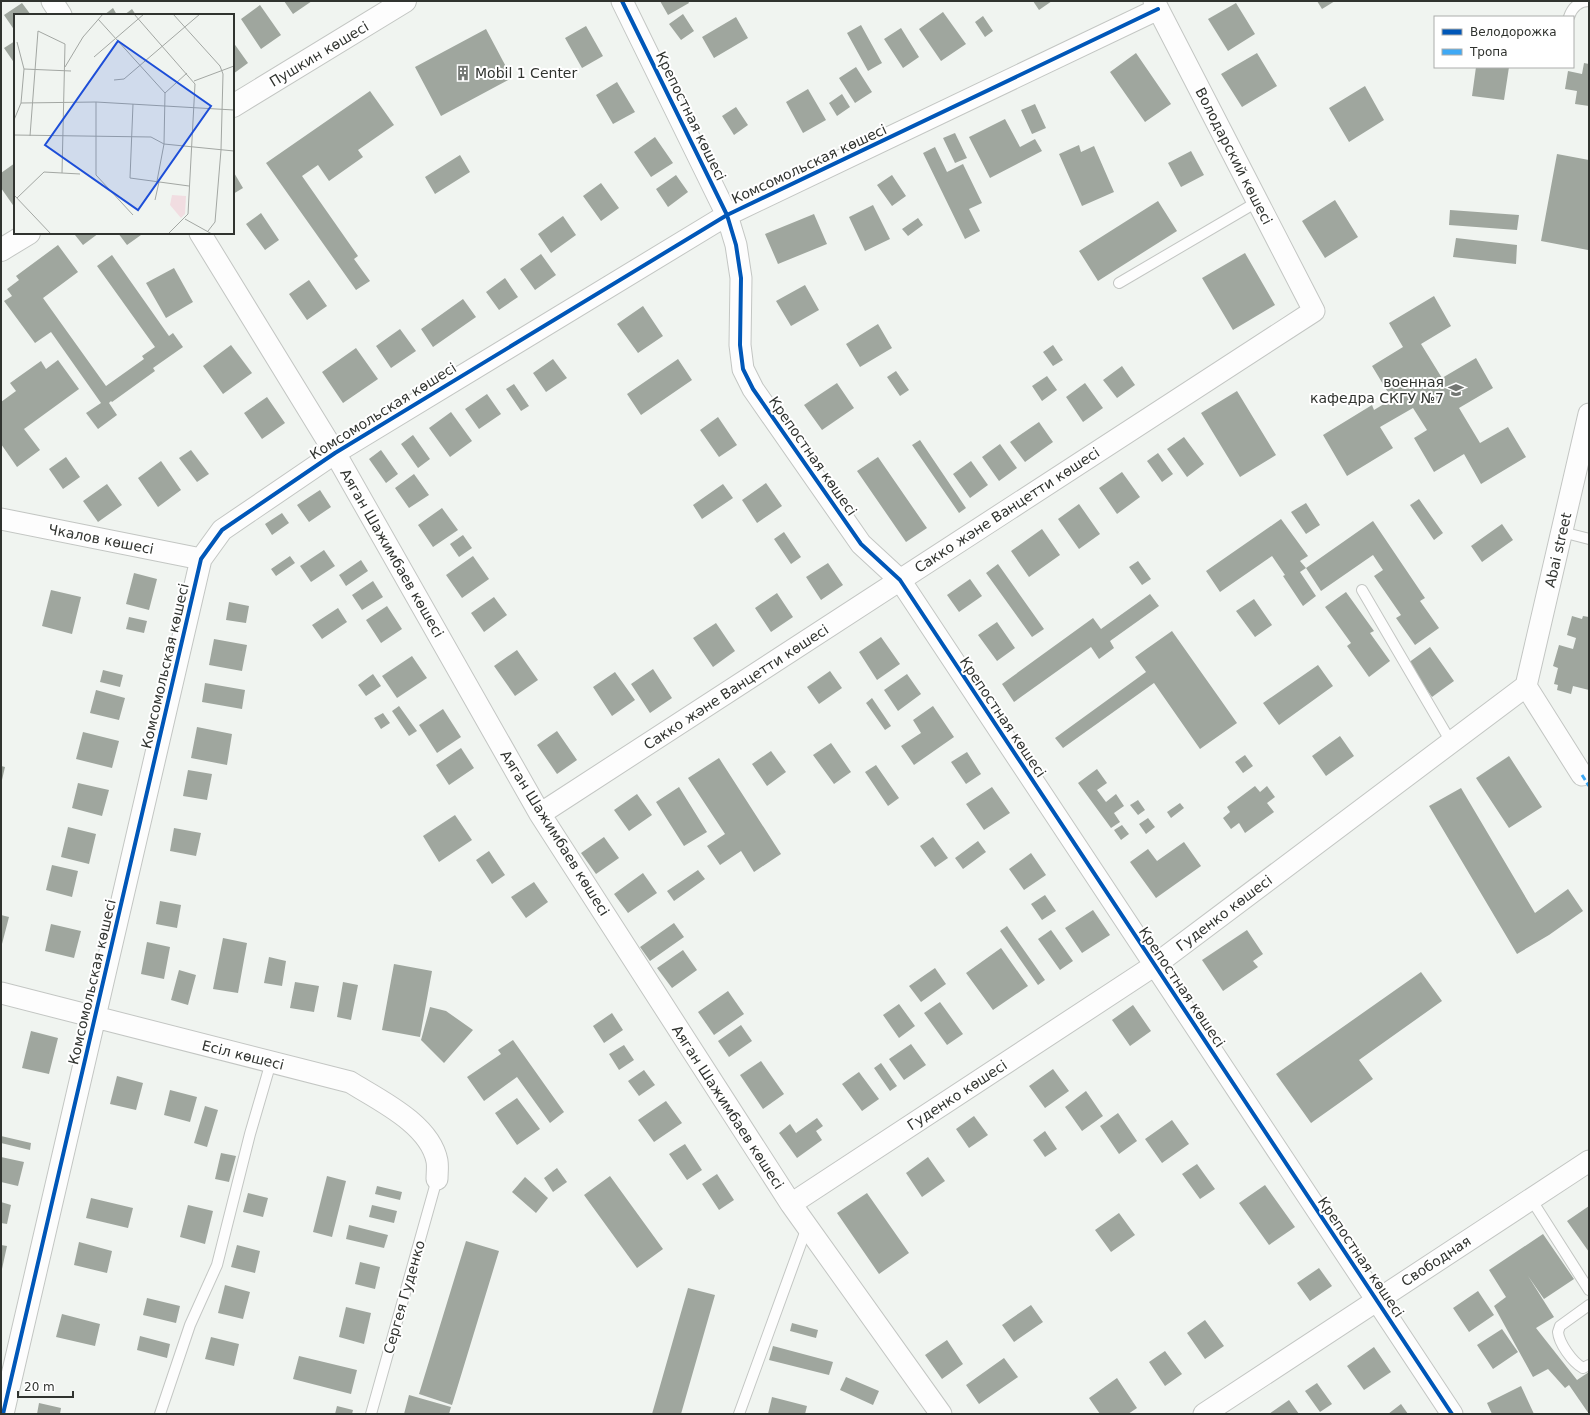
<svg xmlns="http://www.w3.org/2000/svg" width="1590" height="1415" viewBox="0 0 1590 1415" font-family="'DejaVu Sans',sans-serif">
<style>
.building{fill:#9fa69e}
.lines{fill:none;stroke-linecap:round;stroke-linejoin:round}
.service-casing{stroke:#c3c6c3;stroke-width:12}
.minor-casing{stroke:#c3c6c3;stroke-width:23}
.tertiary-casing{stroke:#c3c6c3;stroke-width:24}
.service{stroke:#fdfdfd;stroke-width:10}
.minor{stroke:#fdfdfd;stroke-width:21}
.tertiary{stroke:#fdfdfd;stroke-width:22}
.quiet{stroke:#3fa9f5;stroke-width:3;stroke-dasharray:6 3;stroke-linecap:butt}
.cycleway-casing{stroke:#fff;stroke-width:6}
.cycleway{stroke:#0057b8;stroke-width:4}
.labels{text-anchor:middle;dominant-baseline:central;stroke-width:4;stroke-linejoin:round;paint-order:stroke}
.street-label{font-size:14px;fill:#30332f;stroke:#fff}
.poi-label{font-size:14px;fill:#30332f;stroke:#fff;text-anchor:start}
.inset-road{fill:none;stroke:#a3a7a3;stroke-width:1}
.view{fill:#1d4ed8;fill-opacity:0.15;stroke:#1d4ed8;stroke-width:2}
.inset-edge{fill:none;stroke:#30332f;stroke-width:2}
</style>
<rect width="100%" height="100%" fill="#f0f4f0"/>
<path class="building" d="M284,1H312L293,14Z
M660,1H688L689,3L668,15Z
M1033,1H1052L1039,10Z
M1317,1H1335L1322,9Z
M22,3L31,15H15V31L4,15Z
M1236,3L1255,34L1228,51L1208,19Z
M260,5L281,35L261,49L241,19Z
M113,8L117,15H104Z
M132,9L136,15H124Z
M943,12L966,44L941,61L919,29Z
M683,14L694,31L681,40L669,24Z
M983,16L993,31L985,37L975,22Z
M736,17L748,38L714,58L702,37Z
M861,25L882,63L868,71L847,33Z
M586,26L603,56L582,68L565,38Z
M901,28L919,57L903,68L884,39Z
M486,29L512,78L441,116L415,67Z
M15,41V64L4,48Z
M233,42L248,63L233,74Z
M1136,53L1171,104L1145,122L1110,72Z
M1257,53L1277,86L1242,107L1221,74Z
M1584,63L1589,64V106L1575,104L1577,91L1565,89L1568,71L1582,74Z
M856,67L872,92L855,103L839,78Z
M1476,67H1509L1504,100L1472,96Z
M617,82L635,112L613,124L596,95Z
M1365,86L1384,120L1349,142L1329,108Z
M808,89L826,120L803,133L786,102Z
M370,91L394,125L358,150L363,157L329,181L318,165L302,176L358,256L354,259L370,281L356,290L266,163Z
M842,94L850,107L837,116L829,103Z
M1035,104L1046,128L1032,134L1021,110Z
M736,107L748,125L734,135L722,116Z
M1005,119L1020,147L1035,139L1042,151L990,178L969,137Z
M955,133L967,158L955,163L943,138Z
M655,137L673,163L651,177L634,152Z
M1079,145L1081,152L1094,146L1114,192L1082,206L1059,154Z
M935,147L947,172L963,164L982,203L969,209L980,231L965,239L923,153Z
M1191,151L1204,175L1181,187L1168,163Z
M1557,154L1589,160L1588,250L1541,241Z
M460,155L470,172L435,194L425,177Z
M15,163V208L1,188V173Z
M233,171L243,188L233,194Z
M676,175L688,192L668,207L656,189Z
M892,175L906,196L892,206L877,185Z
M601,183L619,208L601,221L583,196Z
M1335,200L1358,237L1325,258L1302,221Z
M1158,201L1177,231L1098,281L1079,251Z
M873,205L890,239L865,251L849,217Z
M1450,210L1519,215L1517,230L1449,225Z
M261,213L279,240L265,250L246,224Z
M814,214L827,244L778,264L765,234Z
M563,216L576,235L551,253L538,234Z
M918,218L923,225L908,236L902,229Z
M78,233H99L83,245L75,235Z
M118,233H140L141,235L127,245Z
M1456,238L1517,245L1516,264L1453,257Z
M58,245L78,272L43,298L106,386L144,359L142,356L155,347L97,266L112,255L169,336L173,333L183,347L153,368L155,371L112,402L111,401L109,403L117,415L98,429L86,413L101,403L51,332L35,343L4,301L12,296L7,289L19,280L16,276Z
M1245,253L1275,305L1233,330L1202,278Z
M541,254L556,275L535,290L520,269Z
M174,268L193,302L166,318L146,283Z
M505,278L518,297L499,310L486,292Z
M309,280L327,306L307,320L289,294Z
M805,285L819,310L791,326L776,301Z
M1434,296L1451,326L1421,344L1442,378L1476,358L1493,388L1459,408L1480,443L1508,427L1526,457L1481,484L1464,454L1434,472L1414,438L1427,430L1413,408L1380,427L1393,448L1347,476L1323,435L1372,405L1374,410L1392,399L1372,366L1403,347L1389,323Z
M463,299L476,317L433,347L421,329Z
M643,306L663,336L638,353L617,324Z
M878,324L892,348L860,367L846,344Z
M400,329L416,351L391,368L376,346Z
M231,345L252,373L223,394L203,366Z
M1053,345L1063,360L1053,366L1043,352Z
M356,348L378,379L343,403L322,372Z
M553,359L567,378L546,392L533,373Z
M678,359L692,380L641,415L627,394Z
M58,360L79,389L24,429L40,450L17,467L1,444V402L16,391L10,383L41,361L46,369Z
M1122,366L1135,385L1117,398L1103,380Z
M896,371L909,390L900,396L887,377Z
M1047,376L1057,390L1042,401L1032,386Z
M837,383L854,408L822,430L804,405Z
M1085,383L1103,408L1083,422L1066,397Z
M514,384L529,406L521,411L506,389Z
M1237,391L1276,455L1240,477L1201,413Z
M487,394L501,414L479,429L465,409Z
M267,397L285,423L262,439L244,413Z
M451,412L472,441L450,457L429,428Z
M718,417L737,445L719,457L700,430Z
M1039,422L1053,442L1025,462L1010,442Z
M413,435L430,459L418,468L401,444Z
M1184,437L1204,464L1187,477L1167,449Z
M920,440L966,508L959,513L912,445Z
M1000,444L1017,468L999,481L982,457Z
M191,450L209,474L197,482L179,458Z
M381,450L398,474L386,483L369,459Z
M1158,453L1173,474L1162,482L1147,461Z
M66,457L80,477L63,489L49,469Z
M878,457L927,528L906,542L857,471Z
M161,461L181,490L158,507L138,478Z
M971,461L988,485L970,498L953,474Z
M1122,472L1140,497L1117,514L1099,488Z
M414,474L429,495L409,508L395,488Z
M766,483L782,506L757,523L742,500Z
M107,484L122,505L98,522L83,501Z
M723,484L733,498L702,519L693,505Z
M320,490L331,507L309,522L297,505Z
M1419,499L1443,533L1434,540L1410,505Z
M1306,503L1320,525L1306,534L1291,512Z
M1079,504L1100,534L1079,549L1058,519Z
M442,508L458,530L433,547L418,525Z
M282,513L289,523L272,535L265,524Z
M1281,519L1308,556L1300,561L1306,568L1300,572L1316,596L1303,606L1283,576L1285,575L1272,556L1220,592L1206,571Z
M1373,521L1425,598L1420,601L1439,628L1415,645L1396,618L1401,615L1374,576L1383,570L1373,555L1321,591L1306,568Z
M1502,524L1513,540L1482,562L1471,546Z
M1042,529L1060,555L1029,577L1011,551Z
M784,532L801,557L791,564L774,539Z
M463,535L472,548L459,557L450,544Z
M324,550L335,566L311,582L300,566Z
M290,556L295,563L276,576L271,569Z
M473,556L489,579L462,598L446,575Z
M361,560L368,571L346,586L339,575Z
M1138,561L1151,579L1142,585L1129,567Z
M828,563L843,585L821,600L806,577Z
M998,564L1044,629L1032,637L986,573Z
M134,573L157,579L149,610L126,604Z
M970,579L982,596L959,612L947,595Z
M373,581L383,597L362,610L352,595Z
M51,590L81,597L72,634L42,626Z
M1346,592L1374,631L1370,633L1390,661L1369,677L1347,646L1351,643L1325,607Z
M777,593L793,617L771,632L755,608Z
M1150,594L1159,606L1110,641L1114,648L1099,659L1091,647L1014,702L1002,684L1093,618L1101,629Z
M494,597L507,615L484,632L471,613Z
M1254,599L1272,625L1255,637L1236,611Z
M229,602L249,606L246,623L226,620Z
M387,606L402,629L381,643L366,620Z
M338,608L347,622L322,639L312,625Z
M1572,616L1582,619L1583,616L1589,617V690L1573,686L1571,694L1557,690L1558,685L1554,684L1558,668L1553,666L1559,645L1573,649L1576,638L1567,635Z
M129,617L147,621L144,633L126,629Z
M997,622L1015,648L997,661L978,635Z
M716,623L735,651L713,667L693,638Z
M1172,631L1237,723L1200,749L1154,683L1063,748L1055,738L1146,672L1135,657Z
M881,637L900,664L877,680L859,652Z
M214,639L247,645L242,671L209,665Z
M1430,647L1454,681L1432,697L1408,663Z
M517,650L538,680L515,696L494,666Z
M412,656L427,678L397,698L382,676Z
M1318,665L1333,686L1279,725L1263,703Z
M653,669L672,698L650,713L631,684Z
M103,670L123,675L120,687L100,682Z
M830,671L842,688L819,704L807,687Z
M615,672L635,700L612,716L593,687Z
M373,674L381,686L366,696L358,685Z
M907,674L921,694L898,711L884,690Z
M205,683L245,690L242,709L202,702Z
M96,690L125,698L119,720L90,713Z
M872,698L891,726L885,730L866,703Z
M399,706L417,731L409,736L392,711Z
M933,706L954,737L914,765L901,746L921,733L913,720Z
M443,709L461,737L437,753L419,725Z
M383,713L390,723L381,729L374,718Z
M197,727L232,734L227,765L191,758Z
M557,731L577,760L557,774L537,745Z
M83,732L119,741L112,768L76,759Z
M1340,736L1354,756L1326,776L1312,756Z
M831,743L851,772L834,784L813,755Z
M461,748L474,768L449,785L436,765Z
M771,751L786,772L767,786L752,764Z
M967,752L981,774L966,784L951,762Z
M1245,755L1253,766L1243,773L1235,762Z
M1509,756L1542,807L1509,828L1476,778Z
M719,758L781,854L754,872L741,851L720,865L707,846L725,834L688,778Z
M876,765L899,798L888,806L865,772Z
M1,766L5,767L2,780H1Z
M1097,769L1107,783L1097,790L1106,802L1116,794L1124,806L1114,813L1120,822L1111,828L1078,783Z
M188,770L212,774L207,800L183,796Z
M78,783L109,790L102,816L72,808Z
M1255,786L1260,792L1267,786L1275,797L1267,803L1274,812L1245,833L1239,823L1231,829L1223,818L1230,812L1227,807Z
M679,787L707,832L684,846L656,802Z
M992,787L1010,813L984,830L966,804Z
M1461,788L1535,913L1568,889L1583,911L1549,935L1517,954L1429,806Z
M637,794L652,815L629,831L614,810Z
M1138,800L1145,810L1138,815L1130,805Z
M1180,803L1184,808L1171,818L1167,812Z
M455,815L472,840L439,862L423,836Z
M1148,818L1155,827L1146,834L1139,824Z
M1122,825L1129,834L1121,840L1114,830Z
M68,827L96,834L89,864L61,857Z
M174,828L201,833L196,856L170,851Z
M604,837L619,858L596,874L581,853Z
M933,837L948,858L935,867L920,846Z
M978,841L986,852L963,869L955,858Z
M1184,842L1201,866L1156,898L1130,862L1148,849L1157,861Z
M489,851L505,875L492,884L476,860Z
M1031,853L1046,875L1024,890L1009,869Z
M52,865L78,871L72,897L46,890Z
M698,870L705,879L674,901L667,891Z
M643,873L657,893L628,913L614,894Z
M534,882L548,902L526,918L511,897Z
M1045,895L1056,911L1042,920L1031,904Z
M160,901L181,905L177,928L156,924Z
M1093,910L1110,935L1082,953L1065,928Z
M1,915L9,917L2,944L1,943Z
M674,923L684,937L650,961L640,947Z
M51,924L81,931L74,958L45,951Z
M1007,926L1045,980L1038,985L1000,931Z
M1051,930L1073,961L1060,970L1038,939Z
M1247,930L1263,954L1253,961L1258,967L1223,991L1202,960Z
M223,938L247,943L238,993L213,989Z
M147,942L170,947L164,979L141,974Z
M1001,948L1028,986L993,1010L966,973Z
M683,950L697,970L672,988L657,968Z
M269,957L286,961L282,986L264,983Z
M394,964L432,971L420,1037L382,1030Z
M935,968L946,984L921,1002L909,986Z
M179,970L196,975L188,1005L171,1000Z
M1421,972L1442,1001L1359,1060L1373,1079L1311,1123L1276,1074Z
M295,982L319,986L314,1012L290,1008Z
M343,982L358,985L351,1020L337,1017Z
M728,991L744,1014L714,1035L698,1012Z
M940,1002L963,1034L947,1045L924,1013Z
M899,1004L915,1026L899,1038L883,1015Z
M1133,1005L1151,1031L1130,1046L1112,1020Z
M430,1007L446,1011L473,1030L444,1063L421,1040Z
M612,1013L623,1030L604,1043L593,1026Z
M741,1025L752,1041L729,1057L718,1041Z
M31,1031L58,1038L49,1074L22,1068Z
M513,1040L564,1112L550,1123L517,1077L484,1101L467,1077L501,1054L498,1050Z
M911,1044L926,1065L904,1080L889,1059Z
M624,1045L634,1060L619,1070L609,1054Z
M761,1061L784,1094L763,1109L740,1075Z
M881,1063L897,1086L890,1091L874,1068Z
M1053,1069L1069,1091L1045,1108L1029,1086Z
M644,1070L655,1085L639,1096L628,1081Z
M859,1072L879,1099L862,1111L842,1084Z
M117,1076L143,1083L136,1110L110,1104Z
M170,1090L197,1097L190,1122L164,1115Z
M1086,1091L1103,1116L1082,1131L1065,1107Z
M517,1098L540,1129L517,1145L495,1113Z
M666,1101L682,1123L654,1142L638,1120Z
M205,1106L218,1110L207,1147L194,1143Z
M1118,1113L1137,1141L1119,1154L1100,1126Z
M974,1116L988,1135L969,1148L956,1129Z
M817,1118L823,1126L816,1131L822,1140L797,1158L779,1133L790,1124L796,1133Z
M1172,1120L1189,1144L1162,1163L1145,1139Z
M1045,1131L1057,1149L1045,1157L1033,1140Z
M1,1136L31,1143L30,1150L1,1143Z
M685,1144L702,1170L687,1180L669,1154Z
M221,1153L236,1156L229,1182L215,1179Z
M1,1157L24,1162L18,1186L1,1182Z
M928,1157L945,1181L922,1197L906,1173Z
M1197,1164L1215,1189L1200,1199L1182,1174Z
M557,1168L567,1182L553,1192L544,1178Z
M717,1174L734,1200L719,1210L702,1184Z
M327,1176L346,1181L332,1237L313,1232Z
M610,1176L663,1249L637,1268L584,1195Z
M525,1177L548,1198L536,1213L512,1192Z
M1265,1185L1295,1227L1269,1245L1239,1203Z
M377,1186L402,1192L400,1200L375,1194Z
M248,1193L268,1198L263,1217L243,1212Z
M867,1193L909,1253L879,1274L837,1213Z
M91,1198L133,1208L128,1228L86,1218Z
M1,1202L11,1205L7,1224L1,1223Z
M188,1205L213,1211L205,1244L180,1237Z
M372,1205L397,1211L394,1223L369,1217Z
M1589,1206V1252L1567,1221Z
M1119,1213L1135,1235L1111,1252L1095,1230Z
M349,1225L388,1235L384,1248L346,1239Z
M1543,1234L1574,1279L1544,1299L1528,1276L1554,1317L1536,1328L1577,1380L1589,1372V1414L1569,1385L1565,1388L1548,1369L1533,1377L1494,1306L1506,1297L1489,1270Z
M466,1241L499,1251L452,1405L419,1394Z
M79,1242L112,1251L107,1273L74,1265Z
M1,1245L7,1246L2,1269H1Z
M237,1245L260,1251L255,1273L231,1267Z
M360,1262L380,1267L375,1289L355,1284Z
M1319,1268L1332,1286L1310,1301L1297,1283Z
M225,1285L250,1292L243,1319L218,1313Z
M688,1288L715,1295L681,1414H652Z
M1478,1291L1494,1315L1469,1332L1453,1308Z
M147,1298L180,1306L176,1323L143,1315Z
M1031,1305L1043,1322L1014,1342L1002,1325Z
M346,1307L371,1313L364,1344L339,1337Z
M62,1314L100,1324L95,1346L56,1337Z
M1205,1320L1224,1346L1205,1359L1187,1333Z
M792,1323L818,1330L816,1338L790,1331Z
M1502,1329L1518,1352L1493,1369L1477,1345Z
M140,1336L170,1344L167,1358L137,1350Z
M211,1337L239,1344L234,1366L205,1359Z
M947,1340L963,1364L942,1379L925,1355Z
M773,1346L833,1362L829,1375L769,1360Z
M1374,1347L1391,1372L1364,1390L1347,1366Z
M1165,1351L1182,1374L1165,1386L1149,1362Z
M299,1356L357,1370L351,1394L293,1379Z
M1004,1358L1018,1377L979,1404L966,1385Z
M846,1377L879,1391L873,1405L840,1390Z
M1117,1378L1137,1408L1128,1414H1100L1089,1398Z
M1317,1383L1332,1404L1320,1412L1305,1391Z
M1521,1386L1534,1414H1492L1487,1403Z
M409,1395L451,1407L449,1414H404Z
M772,1397L807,1406L805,1414H768Z
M1289,1400L1299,1414H1269Z
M39,1403L61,1408L60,1414H37Z
M1401,1404L1408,1414H1388Z
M337,1406L353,1410L352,1414H335Z"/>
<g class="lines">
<g class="service-casing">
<path id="service" d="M1569,17C1572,8 1579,1 1589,1
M1119,283L1257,202
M1562,532L1589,539
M1362,590L1451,742
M1531,1199L1589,1290
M1589,1305L1560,1326L1558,1332C1559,1343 1572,1362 1583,1368L1589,1365
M160,1414L190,1325L217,1265L250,1134L271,1062
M371,1414L437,1179
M739,1414L807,1227"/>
</g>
<g class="minor-casing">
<path id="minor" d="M52,1L61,15
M622,1L727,215L736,245L741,278L740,345L743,369L753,389L861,544L900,580L1452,1414
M200,233L335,453L540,814L791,1204L941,1414
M1,519L201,559
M1526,686L1589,414
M1526,686L1582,775
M540,814L1314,311L1154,1
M1,993L350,1082C379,1100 430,1124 437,1161C438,1167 437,1173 437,1179
M791,1204L1155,965L1526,686
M3,1414L201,559L222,530L335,453L727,215L1158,9
M1204,1414L1589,1161"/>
</g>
<g class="tertiary-casing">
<path id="tertiary" d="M233,106L405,1
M1,250L29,233"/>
</g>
<use href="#service" class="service"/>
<use href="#minor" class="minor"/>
<use href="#tertiary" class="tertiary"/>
<path class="quiet" d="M1582,775L1589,786"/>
<g class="cycleway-casing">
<path id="cycleway" d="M622,1L727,215L736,245L741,278L740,345L743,369L753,389L861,544L900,580L1452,1414
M3,1414L201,559L222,530L335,453L727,215L1158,9"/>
</g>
<use href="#cycleway" class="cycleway"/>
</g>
<defs>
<g id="building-bare" transform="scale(1.2)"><path d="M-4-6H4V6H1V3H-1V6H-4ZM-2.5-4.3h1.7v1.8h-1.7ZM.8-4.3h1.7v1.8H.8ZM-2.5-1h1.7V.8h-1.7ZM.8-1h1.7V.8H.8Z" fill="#737773" stroke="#fff" stroke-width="2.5" paint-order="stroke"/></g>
<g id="university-bare" transform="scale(1.2)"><path d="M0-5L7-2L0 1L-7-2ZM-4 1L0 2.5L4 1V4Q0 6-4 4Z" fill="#737773" stroke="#fff" stroke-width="2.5" paint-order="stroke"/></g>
</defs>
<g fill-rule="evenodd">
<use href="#building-bare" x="463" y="73"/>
<use href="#university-bare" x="1456" y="390"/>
</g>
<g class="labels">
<g class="street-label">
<text transform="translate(319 54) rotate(-31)">Пушкин көшесі</text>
<text transform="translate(691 116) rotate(64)">Крепостная көшесі</text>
<text transform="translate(1234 156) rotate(63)">Володарский көшесі</text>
<text transform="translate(809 164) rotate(-25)">Комсомольская көшесі</text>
<text transform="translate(383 411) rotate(-32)">Комсомольская көшесі</text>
<text transform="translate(813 456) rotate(55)">Крепостная көшесі</text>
<text transform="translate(1007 510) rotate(-33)">Сакко және Ванцетти көшесі</text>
<text transform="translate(101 539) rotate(11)">Чкалов көшесі</text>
<text transform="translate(1558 550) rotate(-77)">Abai street</text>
<text transform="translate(392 553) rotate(60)">Аяган Шажимбаев көшесі</text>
<text transform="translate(165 666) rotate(-77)">Комсомольская көшесі</text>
<text transform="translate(736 687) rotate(-33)">Сакко және Ванцетти көшесі</text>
<text transform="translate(1003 717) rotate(56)">Крепостная көшесі</text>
<text transform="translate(555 833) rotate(58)">Аяган Шажимбаев көшесі</text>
<text transform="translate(1224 913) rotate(-37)">Гуденко көшесі</text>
<text transform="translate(92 982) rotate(-77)">Комсомольская көшесі</text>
<text transform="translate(1182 987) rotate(56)">Крепостная көшесі</text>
<text transform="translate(243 1055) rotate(14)">Есіл көшесі</text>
<text transform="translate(957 1095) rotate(-33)">Гуденко көшесі</text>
<text transform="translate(728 1107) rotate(57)">Аяган Шажимбаев көшесі</text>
<text transform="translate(1361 1257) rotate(56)">Крепостная көшесі</text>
<text transform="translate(1436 1261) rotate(-33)">Свободная</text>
<text transform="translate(404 1297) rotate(-74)">Сергея Гуденко</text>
</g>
<g class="poi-label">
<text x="475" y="73">Mobil 1 Center</text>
<text x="1444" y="382" text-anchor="end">военная<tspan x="1444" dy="16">кафедра СКГУ №7</tspan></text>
</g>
</g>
<g transform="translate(14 14)">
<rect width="220" height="220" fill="#f0f4f0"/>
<path d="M158,181L172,182L171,200L167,204L156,191Z" fill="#f1dde1"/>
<path class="inset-road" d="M120,0L181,70L174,200L154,220M159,0L206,52L209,60L207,136L201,208L194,217M84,5L151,79L150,130L143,167M80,43L130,0M51,53L69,23L89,0M10,55L57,57M100,66L110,65L186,0M180,67L220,52M151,79L173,59M82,88V161M7,89L82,88L220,96M119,90L116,164L175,172M0,106L7,89L10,55L3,28M0,121L137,123L150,130L220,137M16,122L24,17L51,30L48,159M82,161L119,201M0,181L37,220M3,184L30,158L66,160M141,186L145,168M171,205L198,220"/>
<path class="view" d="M104,27L197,92L124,196L31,131Z"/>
<rect width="220" height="220" class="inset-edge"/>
</g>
<rect width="1590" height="1415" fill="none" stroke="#30332f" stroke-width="4"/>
<rect x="1434" y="16" width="140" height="52" fill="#ffffff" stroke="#acadac"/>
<rect x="1442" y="29" width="20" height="6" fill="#0057b8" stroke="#acadac"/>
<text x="1470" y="36" font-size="12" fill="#30332f">Велодорожка</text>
<rect x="1442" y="49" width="20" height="6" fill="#3fa9f5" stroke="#acadac"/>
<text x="1470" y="56" font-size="12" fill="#30332f">Тропа</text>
<path d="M18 1391v6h55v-6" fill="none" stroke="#30332f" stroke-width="2"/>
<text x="24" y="1391" font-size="12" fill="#30332f" stroke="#ffffff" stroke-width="3" paint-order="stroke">20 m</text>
</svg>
